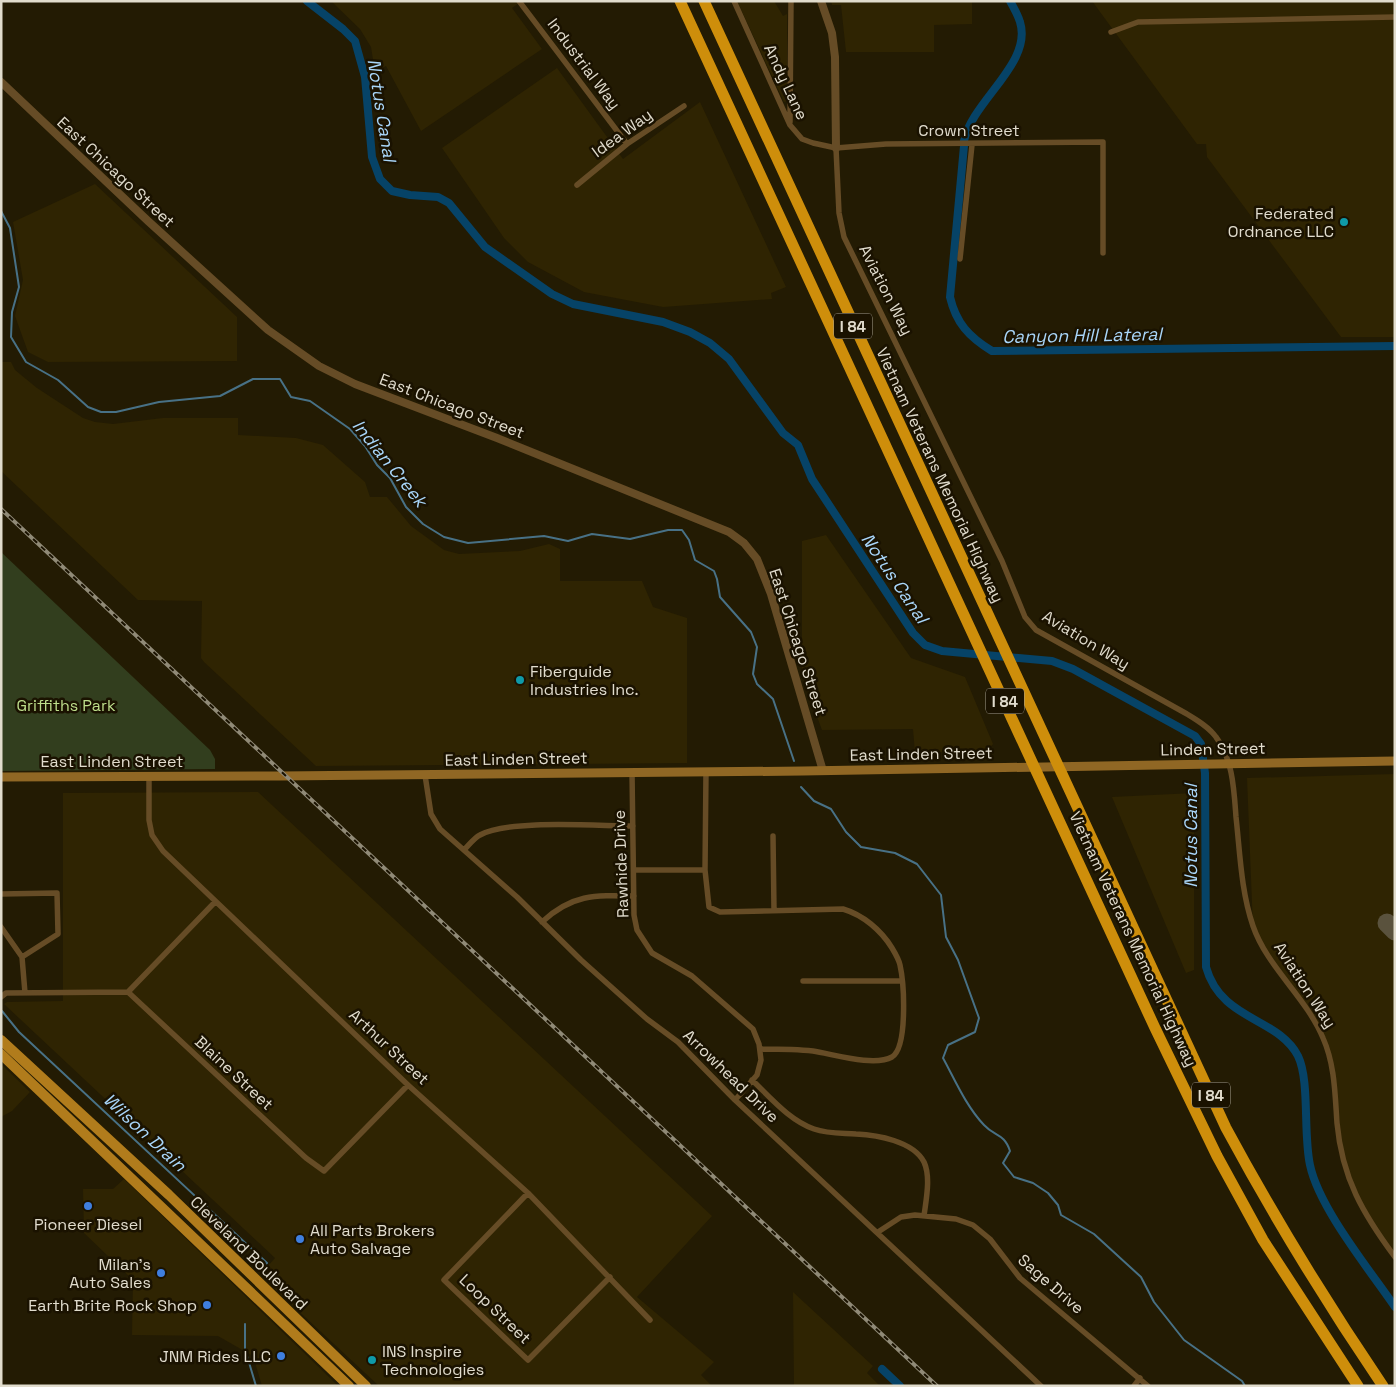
<svg xmlns="http://www.w3.org/2000/svg" width="1396" height="1387" viewBox="0 0 1396 1387" font-family="'Space Grotesk',sans-serif">
<style>
.built{fill:#2f2402}
.green{fill:#323e1e}
.lines{fill:none;stroke-linecap:round;stroke-linejoin:round}
.stream{stroke:#487186;stroke-width:2}
.canal{stroke:#064367;stroke-width:8}
.taxiway{stroke:#5a523d;stroke-width:19}
.minor{stroke:#664c26;stroke-width:5.5}
.tertiary{stroke:#664c26;stroke-width:8}
.secondary{stroke:#906724;stroke-width:9}
.primary{stroke:#b17c1c;stroke-width:10}
.motorway{stroke:#ce8e0b;stroke-width:11}
.rail-casing{stroke:#908a77;stroke-width:4}
.rail{stroke:#1a1200;stroke-width:2;stroke-dasharray:5.5;stroke-linecap:butt}
.culture-dot{fill:#0f9aa8;stroke:#1a1200;stroke-width:2}
.shop-dot{fill:#3f7fe0;stroke:#1a1200;stroke-width:2}
.labels{text-anchor:middle;dominant-baseline:central;stroke-width:5;stroke-linejoin:round;paint-order:stroke}
.shield{fill:#1a1200;stroke:#a59f90;stroke-width:1}
.shield-label{font-size:15px;font-weight:bold;fill:#e1dccd}
.street-label{font-size:16px;fill:#e1dccd;stroke:#1a1200}
.poi-label{font-size:16px;fill:#e1dccd;stroke:#1a1200;text-anchor:end}
.park-label{font-size:16px;fill:#bede8b;stroke:#1a1200}
.water-label{font-size:18px;font-style:italic;fill:#a9d6f9;stroke:#1a1200}
</style>
<rect width="100%" height="100%" fill="#231b03"/>
<path class="built" d="M331,1H522L512,8L542,49L421,131L386,66L375,72L371,47L360,29Z
M737,1H774L783,16L787,14V101L784,102Z
M831,1H972V24L934,25V52H846L841,5H832Z
M1092,1H1395V337H1341L1207,157L1206,144H1197Z
M557,68L623,159L700,102L786,287L771,293L772,299L663,307L584,292L528,262L504,238L442,148Z
M95,184L237,317V361L48,362L28,352L15,316L23,280L13,222Z
M1,362H11L15,370L37,388L83,418L95,422L113,424L163,418H238V435L296,438L323,445L365,482L370,497H387L411,526L444,550L459,554L520,551L549,544L560,549V581H642L653,607L687,618V763L316,766L204,662L201,658L202,601L138,600L1,471Z
M826,535L911,658L965,677L993,744L988,750L915,753L913,729L822,730L802,676V541Z
M1395,774V1257L1369,1223L1345,1169L1335,1083L1324,1038L1253,928L1247,778Z
M258,792L712,1216L637,1297L714,1362L701,1375L712,1386H379L260,1275L275,1258L4,1004L7,1002L63,1001V793Z
M1194,793V970L1186,973L1112,797Z
M1,1064L30,1092L12,1111L1,1117Z
M124,1179L330,1378L338,1386H262L253,1356L218,1336L132,1335L133,1280L84,1233L83,1189H113Z
M793,1292L873,1366L867,1373L880,1386H794Z"/>
<path class="green" d="M1,552L210,750L215,759V769L1,771Z"/>
<g class="lines">
<path class="stream" d="M1,211L10,228L19,287L12,312L11,337L26,362L58,380L88,407L101,412H116L159,402L220,396L253,379H280L291,397L310,401L350,429L365,446L377,465L390,478L406,507L423,524L444,537L468,543L544,536L568,541L592,534L630,539L668,530H682L689,540L695,560L714,571L717,579L720,597L751,632L757,647L753,674L757,684L773,699L794,761
M801,787L814,801L831,809L846,832L861,847L895,853L917,864L941,895L946,937L958,960L979,1018L975,1032L948,1045L943,1058C955,1080 966,1106 984,1125C995,1137 1004,1133 1010,1151L1003,1163L1014,1177L1033,1183L1048,1193L1058,1205L1061,1215L1094,1234L1141,1277L1154,1302L1184,1340L1242,1381L1245,1386
M2,1011L19,1032L267,1263L261,1270
M245,1324V1349L256,1386"/>
<path class="canal" d="M307,1L343,29L355,41L365,77L372,157L380,179L392,191L410,195L438,197L449,203L485,247L552,294L573,304L663,322L690,332L710,343L729,359L783,433L798,445L812,479L913,633L925,645L942,651L1052,661L1073,669L1195,736L1201,744L1205,773L1206,967C1221,1021 1278,1017 1298,1056C1310,1081 1303,1133 1310,1165C1319,1208 1369,1269 1395,1307
M964,141C972,101 1033,63 1020,22C1018,15 1014,8 1010,1
M964,146L950,297C956,323 969,337 992,351L1395,346
M882,1369L900,1386"/>
<path class="taxiway" d="M1387,923L1395,931"/>
<path class="minor" d="M519,1L627,144
M734,1L790,125L802,139L813,143L836,148L886,144L1103,142V253
M1111,32L1138,22L1395,17
M790,122L791,1
M836,148L839,213L844,237L1002,561L1025,617L1036,630L1187,714C1197,720 1209,727 1216,737C1233,760 1234,790 1236,817C1240,853 1241,891 1253,926C1267,967 1306,997 1323,1038C1335,1065 1335,1095 1337,1123C1342,1178 1363,1214 1395,1257
M577,185L627,144L684,106
M960,259L972,145
M632,772L634,915L637,930L652,953L692,976L753,1029L759,1044L761,1060L757,1075L735,1100
M706,772L705,870L709,907L720,912L843,909C863,915 881,930 892,948C895,953 899,960 900,965C904,983 908,1047 892,1057C874,1067 833,1054 813,1051C795,1049 778,1049 760,1049
M149,775V820L152,835L163,851L408,1085L528,1193L650,1320
M425,775L431,814L440,829L517,897L581,960L647,1019L678,1042L735,1100L1041,1386
M773,836L774,910
M464,850C469,845 474,838 480,835C508,819 598,826 633,826
M634,870H705
M1,894L57,893L58,934L22,957L1,927
M542,922C572,894 595,895 634,896
M22,957L25,993
M803,981H901
M128,992L306,1158L324,1171L408,1085
M1,997L6,993L128,992L215,902
M752,1080C771,1098 789,1120 814,1129C828,1134 842,1133 856,1134C877,1135 913,1141 924,1162C931,1177 926,1200 924,1216
M528,1193L444,1280L528,1360L610,1277
M878,1232L901,1217L915,1215L956,1219L973,1225L990,1239L1020,1278L1148,1386
M1134,1386L1140,1378"/>
<path class="tertiary" d="M821,1L832,33L835,57L836,148
M1,82L148,221L268,330L319,366L355,384L497,438L729,532L744,543L757,559L771,594L823,771"/>
<path class="secondary" d="M1,777L280,776L803,771L1395,761"/>
<path class="primary" d="M1,1040L169,1195L366,1386
M1,1054L349,1386"/>
<path class="motorway" d="M680,1L1155,1028L1217,1156L1263,1240L1358,1386
M704,1L1226,1128C1274,1217 1326,1302 1383,1386"/>
<g class="rail-casing">
<path id="rail" d="M1,509L937,1386"/>
</g>
<use href="#rail" class="rail"/>
</g>
<g class="culture-dot">
<circle cx="1344" cy="222" r="5"/>
<circle cx="520" cy="680" r="5"/>
<circle cx="372" cy="1360" r="5"/>
</g>
<g class="shop-dot">
<circle cx="88" cy="1206" r="5"/>
<circle cx="300" cy="1239" r="5"/>
<circle cx="161" cy="1273" r="5"/>
<circle cx="207" cy="1305" r="5"/>
<circle cx="281" cy="1356" r="5"/>
</g>
<g class="labels">
<g class="shield">
<rect x="834" y="313.5" width="38" height="25" rx="4"/>
<rect x="986" y="688.5" width="38" height="25" rx="4"/>
<rect x="1192" y="1082.5" width="38" height="25" rx="4"/>
</g>
<g class="shield-label">
<text x="853" y="326">I 84</text>
<text x="1005" y="701">I 84</text>
<text x="1211" y="1095">I 84</text>
</g>
<g class="street-label">
<text transform="translate(584 64) rotate(53)">Industrial Way</text>
<text transform="translate(786 82) rotate(65)">Andy Lane</text>
<text x="969" y="130">Crown Street</text>
<text transform="translate(622 133) rotate(-36)">Idea Way</text>
<text transform="translate(116 172) rotate(43)">East Chicago Street</text>
<text transform="translate(886 290) rotate(63)">Aviation Way</text>
<text transform="translate(452 406) rotate(21)">East Chicago Street</text>
<text transform="translate(940 475) rotate(65)">Vietnam Veterans Memorial Highway</text>
<text transform="translate(1086 640) rotate(31)">Aviation Way</text>
<text transform="translate(798 642) rotate(72)">East Chicago Street</text>
<text transform="translate(1213 749) rotate(-1)">Linden Street</text>
<text transform="translate(921 754) rotate(-1)">East Linden Street</text>
<text transform="translate(516 759) rotate(-1)">East Linden Street</text>
<text x="112" y="761">East Linden Street</text>
<text transform="translate(621 864) rotate(-92)">Rawhide Drive</text>
<text transform="translate(1133 939) rotate(65)">Vietnam Veterans Memorial Highway</text>
<text transform="translate(1305 985) rotate(57)">Aviation Way</text>
<text transform="translate(389 1047) rotate(43)">Arthur Street</text>
<text transform="translate(234 1073) rotate(43)">Blaine Street</text>
<text transform="translate(731 1076) rotate(44)">Arrowhead Drive</text>
<text transform="translate(249 1253) rotate(44)">Cleveland Boulevard</text>
<text transform="translate(1051 1284) rotate(41)">Sage Drive</text>
<text transform="translate(495 1309) rotate(44)">Loop Street</text>
</g>
<g class="poi-label">
<text x="1334" y="213">Federated<tspan x="1334" dy="18">Ordnance LLC</tspan></text>
<text x="530" y="671" text-anchor="start">Fiberguide<tspan x="530" dy="18">Industries Inc.</tspan></text>
<text x="88" y="1224" text-anchor="middle">Pioneer Diesel</text>
<text x="310" y="1230" text-anchor="start">All Parts Brokers<tspan x="310" dy="18">Auto Salvage</tspan></text>
<text x="151" y="1264">Milan's<tspan x="151" dy="18">Auto Sales</tspan></text>
<text x="197" y="1305">Earth Brite Rock Shop</text>
<text x="382" y="1351" text-anchor="start">INS Inspire<tspan x="382" dy="18">Technologies</tspan></text>
<text x="271" y="1356">JNM Rides LLC</text>
</g>
<g class="park-label">
<text x="66" y="705">Griffiths Park</text>
</g>
<g class="water-label">
<text transform="translate(382 110) rotate(81)">Notus Canal</text>
<text transform="translate(1082 335) rotate(-1)">Canyon Hill Lateral</text>
<text transform="translate(390 463) rotate(51)">Indian Creek</text>
<text transform="translate(895 578) rotate(56)">Notus Canal</text>
<text transform="translate(1190 836) rotate(-90)">Notus Canal</text>
<text transform="translate(145 1132) rotate(43)">Wilson Drain</text>
</g>
</g>
<rect width="1396" height="1387" fill="none" stroke="#e1dccd" stroke-width="5"/>
</svg>
